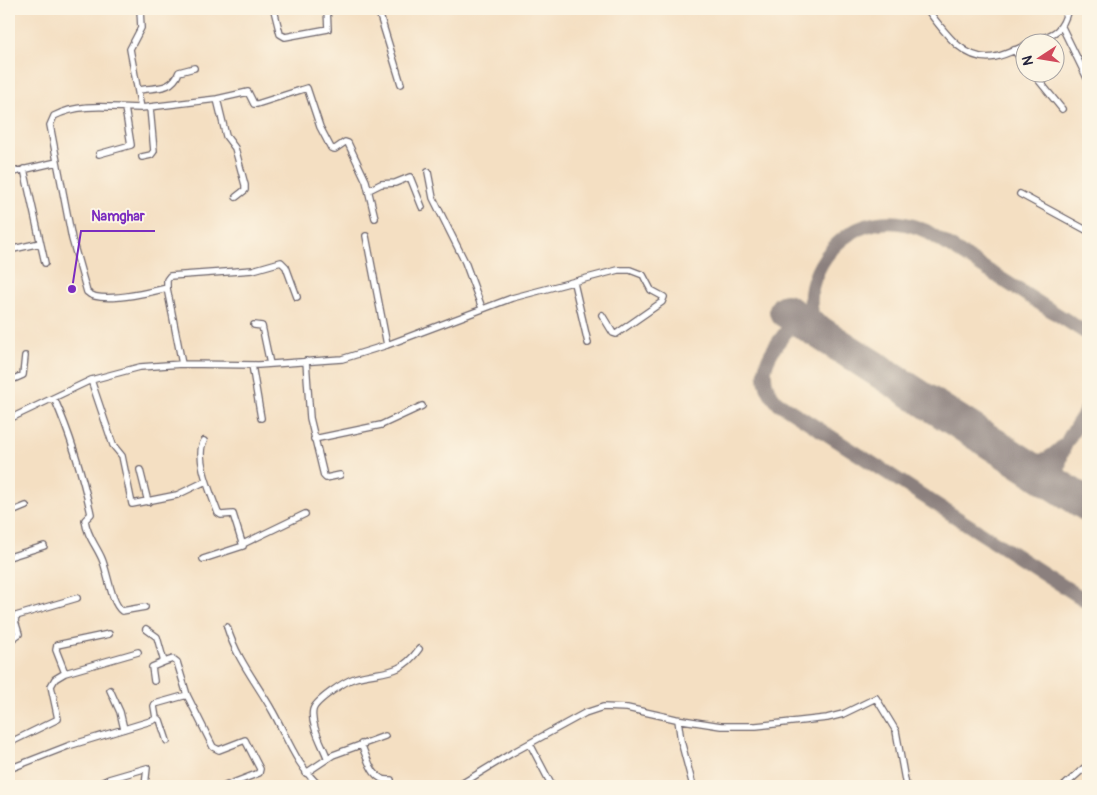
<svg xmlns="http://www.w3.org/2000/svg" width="1097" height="795" viewBox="0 0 1097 795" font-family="Pangolin,sans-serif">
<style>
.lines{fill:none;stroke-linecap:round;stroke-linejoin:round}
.taxiway{stroke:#8b807e;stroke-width:14}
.runway{stroke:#8b807e;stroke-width:34}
.street-casing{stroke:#6c646a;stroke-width:8}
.street{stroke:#fff;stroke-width:5.5}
.leader{fill:none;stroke:#7b2cbf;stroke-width:2}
.callout-dot{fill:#7b2cbf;stroke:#fcf5e5;stroke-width:2}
.callout-label{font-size:14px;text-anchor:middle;font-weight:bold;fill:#7b2cbf;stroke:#fcf5e5;stroke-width:4;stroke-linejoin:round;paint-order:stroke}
</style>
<rect width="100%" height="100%" fill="#fcf5e5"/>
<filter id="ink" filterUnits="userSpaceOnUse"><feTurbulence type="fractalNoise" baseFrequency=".02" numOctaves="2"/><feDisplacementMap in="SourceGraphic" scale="10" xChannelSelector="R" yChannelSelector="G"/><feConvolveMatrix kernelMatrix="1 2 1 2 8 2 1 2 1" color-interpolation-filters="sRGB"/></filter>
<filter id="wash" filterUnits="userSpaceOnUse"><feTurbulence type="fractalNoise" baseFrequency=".0096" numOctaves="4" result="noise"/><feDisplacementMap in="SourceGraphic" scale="20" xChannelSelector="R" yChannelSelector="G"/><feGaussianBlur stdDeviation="1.12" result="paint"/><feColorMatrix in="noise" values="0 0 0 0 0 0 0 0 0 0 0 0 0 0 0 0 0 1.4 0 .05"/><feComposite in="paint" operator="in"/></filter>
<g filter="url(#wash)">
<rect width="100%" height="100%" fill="#f4dfc2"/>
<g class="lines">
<path class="taxiway" d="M796,318C777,346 748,370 777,402L1088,602
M822,335C793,297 824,240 866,226C887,219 906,222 926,231L1088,334
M1022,462C1040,465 1051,458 1064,445
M1059,486C1055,452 1071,435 1088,408"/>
<path class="runway" d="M786,311L1088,505"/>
</g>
</g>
<g filter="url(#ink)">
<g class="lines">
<g class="street-casing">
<path id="street" d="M140,9L141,28L130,49L141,108C112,108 81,102 54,116L50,125L72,239L87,292C99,305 151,292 167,288
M378,9L401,84
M927,9C943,30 964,63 995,57C1005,55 1015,50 1024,46
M274,10L280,34L285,37L328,29L327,9
M1062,27L1087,78
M1032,42C1054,34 1062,33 1068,9
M1014,50L1024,63
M1032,72L1062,109
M138,90C155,87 172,91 179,72L194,68
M217,99L226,136L235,148L245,185V190L236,197
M141,108L217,99L248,92L254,104H257L307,88L320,127L331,148L335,149L345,142L348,143L366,181L375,218
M99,154L131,145L125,108
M142,157L151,155L154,151L150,108
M24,169L45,263
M428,172L433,198L465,262L482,308
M9,173L57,162
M369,190L381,184L395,183L410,177L422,207
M1020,194L1088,231
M366,236L387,345
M9,250L40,243
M574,283L588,343
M254,325L262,326L270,364
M306,361L310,418L324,476L326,478L340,475
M182,364L167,288V280L170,276L253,270L281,262L286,267L297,297
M252,365L261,418
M91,380L113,445L122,456L132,504L177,495L206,481
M9,381L23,375L25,356
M54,398C71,436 82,473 91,514L85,520C87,536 96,545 102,559C108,573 111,603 122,611L145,607
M9,419L91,380L140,367L182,364L258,365L342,359L387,345L512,298L618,270H630L643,275L651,290L664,297L662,302L616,334L613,333L602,315
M314,439L381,425L422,406
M140,470L148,502
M9,513L26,506
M243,544L305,514
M9,557L44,546
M203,559L243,546L233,514L221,515L218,513C212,496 194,457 204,441
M227,627C237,660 257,683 273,712C287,737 297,767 320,786
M146,629L157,637L164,662L173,659L177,662L187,695
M9,641L19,634L15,621L16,616L77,598
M65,673L138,652
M154,681L152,667L164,662
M110,690L120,712L124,729
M156,718L160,720L167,741
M678,720L681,741L693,786
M9,743L58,719L51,686L55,679L65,673L56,650L57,645L109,634
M361,744C368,759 372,782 391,780
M530,744L552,786
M327,757C322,744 310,724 313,710C315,701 345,681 355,678C383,670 399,677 419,649
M9,769L68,746L154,720L156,718L154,706L155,704L187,695L213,747L219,750L245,740L260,769L259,773L225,786
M306,773L333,755L385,736
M94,786L109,779L147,768L145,786
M458,786L512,753L585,713L603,707L627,708L676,719L721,726H756L827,718L843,714L876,698L896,731L906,786
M1064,786L1084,768H1088"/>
</g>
<use href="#street" class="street"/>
</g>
</g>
<path class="leader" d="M72 289L81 231H155"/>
<circle class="callout-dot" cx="72" cy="289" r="5"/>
<g class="callout-label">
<text x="118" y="221">Namghar</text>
</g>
<rect width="1097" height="795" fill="none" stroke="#fcf5e5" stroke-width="30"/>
<g transform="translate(1040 58) rotate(258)"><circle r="24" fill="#fcf5e5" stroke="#a5a1a1"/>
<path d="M0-4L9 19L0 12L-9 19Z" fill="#d1495b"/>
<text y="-8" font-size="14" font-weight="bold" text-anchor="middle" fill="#22223b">N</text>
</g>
</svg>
